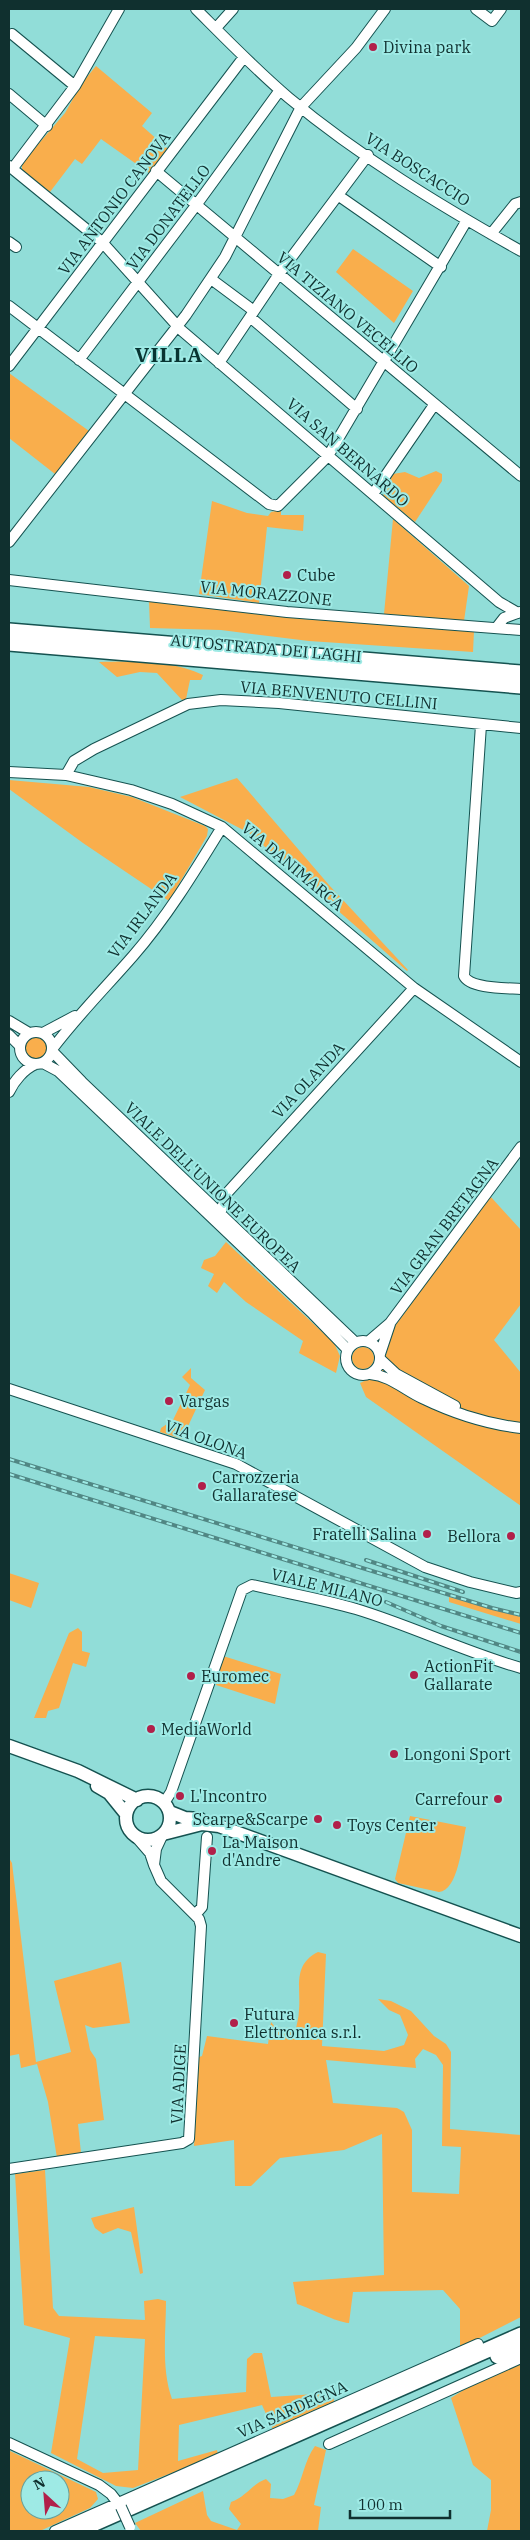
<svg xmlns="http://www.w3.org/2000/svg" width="530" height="2540" viewBox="0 0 530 2540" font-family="'IBM Plex Serif',serif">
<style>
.green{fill:#f9ae4c;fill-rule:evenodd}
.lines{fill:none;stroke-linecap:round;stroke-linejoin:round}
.minor-casing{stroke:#155250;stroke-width:12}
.major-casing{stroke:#155250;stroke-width:15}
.highway-casing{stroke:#155250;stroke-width:18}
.minor{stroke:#fff;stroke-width:10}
.major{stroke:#fff;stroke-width:12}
.highway{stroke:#fff;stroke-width:15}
.rail-casing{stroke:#518784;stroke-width:4}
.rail{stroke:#9eeae5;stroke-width:2;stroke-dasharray:5.5;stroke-linecap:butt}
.minor-bridge-casing{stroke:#155250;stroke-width:12;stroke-linecap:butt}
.minor-bridge{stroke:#fff;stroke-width:10}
.poi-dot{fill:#b1204a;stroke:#9eeae5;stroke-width:2}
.labels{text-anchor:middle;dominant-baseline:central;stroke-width:4;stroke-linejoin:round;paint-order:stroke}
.poi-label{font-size:16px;fill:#10302f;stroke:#9eeae5;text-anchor:start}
.street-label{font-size:16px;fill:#10302f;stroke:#9eeae5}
.district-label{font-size:21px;font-weight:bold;letter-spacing:1px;fill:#083432;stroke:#9eeae5}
</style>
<rect width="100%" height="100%" fill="#91ddd8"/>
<path class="green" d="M96,66L152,113L142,126L168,149L149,173L101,139L82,164L75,159L50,192L22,171V163L65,113L82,83Z
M353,249L413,291L394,323L336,272Z
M9,373L89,431L55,474L9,438Z
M436,471L442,474V481L415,522L383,496L393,474L405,472L419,478Z
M212,501L247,513L268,516L271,512L281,510V515H304L303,531L267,527L259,603L199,594Z
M393,519L469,586L464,621L384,614Z
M149,601L303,619L474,631L473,652L309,641L221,630L150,628Z
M99,662C132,661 173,660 203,675L201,680H190L186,699L182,700L157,673L140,672L117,677Z
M237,778L329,885L408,970L407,971L249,833L180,797Z
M9,780L89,787L132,797L205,826L208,829L207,836L169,901L83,843L9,789Z
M24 1048a12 12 0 1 1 24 0a12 12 0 1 1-24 0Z
M490,1196L521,1230V1304L494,1340L521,1373V1506L366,1397L360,1383L377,1375L387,1352L384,1341Z
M226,1242L334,1343L340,1356L336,1373L299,1353L303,1341L246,1302L224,1282L217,1293L208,1286L214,1274L201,1268L204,1260L215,1256Z
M352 1358a11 11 0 1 1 22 0a11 11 0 1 1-22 0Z
M191,1368V1378L205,1390L182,1439L160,1432L161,1428L173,1420L190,1385L182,1377Z
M9,1573L39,1583L31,1608L9,1600Z
M449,1597L521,1617V1624L449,1602Z
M78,1628L82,1632V1651L90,1653L86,1667L73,1663L59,1708L48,1711L46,1718H34L69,1633Z
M223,1656L281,1674L275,1704L216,1685Z
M410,1816L466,1827C462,1844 458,1891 439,1892L398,1883L395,1879Z
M9,1858L12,1863L36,2062L71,2052L54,1981L121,1962L130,2023L93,2028L85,2025L90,2050L96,2059L104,2120L78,2124L81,2153L57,2158L48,2102L37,2064L21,2068L19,2054L9,2056Z
M318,1952L326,1954L322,2046L384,2051L404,2045L408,2035L400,2015L389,2010L378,1999L391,2001L411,2011L434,2036L446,2044L451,2052L450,2129L521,2135V2317L460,2348V2309L443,2290L353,2292L349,2323C335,2322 313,2309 297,2304L293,2282L384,2275L382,2134L344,2150L280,2158L251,2186H235L234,2140L194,2146L199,2057L202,2056L207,2036L268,2044L271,2022L275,2027L289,2028L295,2034C296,2026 299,2018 299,2010C301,1988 292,1965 318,1952ZM423,2049L436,2055L443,2065L442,2146L461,2147L459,2194L412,2192V2130L404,2112L397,2108L333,2103L326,2060L416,2068L415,2059Z
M45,2170L53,2308L59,2316L145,2320L144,2301L158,2299L166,2301C166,2333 161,2368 172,2399L246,2392L247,2359L254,2353H262L271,2397L330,2393L334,2400L333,2408L275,2434L262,2405L179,2425L178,2461L217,2450L218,2455L133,2488L116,2486L51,2453L70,2338L24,2325L15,2174ZM95,2336L145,2339L138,2470L103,2473L77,2459Z
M134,2207L143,2273L140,2274L131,2232L118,2228L103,2234L95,2228L91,2218Z
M521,2362V2531H487L491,2510V2480L473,2465L451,2398L476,2382Z
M315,2446L326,2450L314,2505L321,2507L318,2531H141L135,2523L203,2491L207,2515L211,2521L237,2530L241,2524L229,2509L231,2502C246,2497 252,2484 266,2479L271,2484L270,2498L283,2499L294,2495C303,2479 304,2461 315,2446Z
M10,2451L96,2492L98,2499L90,2508L40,2531H9ZM30,2480H60V2510H30Z"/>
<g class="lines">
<g class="minor-casing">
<path id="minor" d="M196,9C226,39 256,70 289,98C360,157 441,206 521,251
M476,9L492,21L501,9
M216,28L233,9
M12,34L75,86
M9,94L47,126
M9,166L102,242L181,330L499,602L518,613
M13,168L75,86L119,9
M156,171L521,476
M339,196L441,267
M491,234L515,204L521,202
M9,242L16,247
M211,279L254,311
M9,306L269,504L278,506L328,456L467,220
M250,317L357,409
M79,360L197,204L280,90
M219,363L279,274L368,155
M9,366L244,57
M373,494L434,405
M9,542L186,315L225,257L301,107L356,48L385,9
M9,580L287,612L521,630
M497,627L504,618L520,612
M481,725L464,976C470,989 508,988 521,989
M9,772L66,775L131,790L172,804L222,827L414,988L521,1062
M66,775L74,761L94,749L188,704L221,700L279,703L521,728
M9,1021L29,1033
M20 1048a16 16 0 1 1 32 0a16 16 0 1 1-32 0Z
M43,1033L75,1016
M9,1035L20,1046
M53,1048C78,1015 106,987 133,956C167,917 195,871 222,827
M52,1051L82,1082L355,1342
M43,1063L58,1071L313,1314L348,1350
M9,1092C14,1081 24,1069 36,1064
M220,1214L227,1193L414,988
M369,1341L390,1323L521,1147
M346 1358a17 17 0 1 1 34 0a17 17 0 1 1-34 0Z
M380,1354L390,1324
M381,1360L396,1374L455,1406
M370,1374C391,1376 403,1389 422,1398C453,1413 486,1424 521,1428
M9,1389L236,1464L425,1567L470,1582L516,1593L521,1592
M164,1803L171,1792L242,1590L252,1585C286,1593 322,1599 356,1609C412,1626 465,1652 521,1668
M137,1838L150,1853L154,1865L156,1849L163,1834
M195,1915L202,1907L207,1837
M9,2169L182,2143L189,2139L201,1926L199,1919L161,1881L154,1865
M9,2443L99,2485L111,2494L121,2507
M329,2444L521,2358
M55,2531L478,2344"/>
</g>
<g class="major-casing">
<path id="major" d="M9,1746L78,1771L137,1800
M97,1786L109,1793L126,1814
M126 1818a22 22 0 1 1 44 0a22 22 0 1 1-44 0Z
M170,1812L185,1818L200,1819
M163,1834L202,1824L219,1826L521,1936"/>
</g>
<g class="highway-casing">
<path id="highway" d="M9,631L521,673
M9,643L521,686
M498,2356L521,2349
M77,2531L521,2335"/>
</g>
<use href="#minor" class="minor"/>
<use href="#major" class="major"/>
<use href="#highway" class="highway"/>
<g class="rail-casing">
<path id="rail" d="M9,1459L492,1608L521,1615
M9,1474L521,1633
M366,1560L463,1592
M386,1602L441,1626L521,1652"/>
</g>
<use href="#rail" class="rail"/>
<g class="minor-bridge-casing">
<path id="minor-bridge" d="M121,2507L130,2527"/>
</g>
<use href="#minor-bridge" class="minor-bridge"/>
</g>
<g class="poi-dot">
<circle cx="373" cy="47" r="5"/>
<circle cx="287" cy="575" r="5"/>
<circle cx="169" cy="1401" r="5"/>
<circle cx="202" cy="1486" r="5"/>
<circle cx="427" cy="1534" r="5"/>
<circle cx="511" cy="1536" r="5"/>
<circle cx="414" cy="1675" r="5"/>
<circle cx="191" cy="1676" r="5"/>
<circle cx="151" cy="1729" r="5"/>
<circle cx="394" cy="1754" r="5"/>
<circle cx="180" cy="1796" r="5"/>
<circle cx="498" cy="1799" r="5"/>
<circle cx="318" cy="1819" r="5"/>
<circle cx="337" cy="1825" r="5"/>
<circle cx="212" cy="1851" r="5"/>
<circle cx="234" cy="2023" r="5"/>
</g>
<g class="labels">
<g class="poi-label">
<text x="383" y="47">Divina park</text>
<text x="297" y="575">Cube</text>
<text x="179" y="1401">Vargas</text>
<text x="212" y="1477">Carrozzeria<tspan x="212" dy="18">Gallaratese</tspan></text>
<text x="417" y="1534" text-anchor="end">Fratelli Salina</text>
<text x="501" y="1536" text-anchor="end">Bellora</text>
<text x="424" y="1666">ActionFit<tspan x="424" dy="18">Gallarate</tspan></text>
<text x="201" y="1676">Euromec</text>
<text x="161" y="1729">MediaWorld</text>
<text x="404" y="1754">Longoni Sport</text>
<text x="190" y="1796">L'Incontro</text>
<text x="488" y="1799" text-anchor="end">Carrefour</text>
<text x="308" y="1819" text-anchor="end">Scarpe&amp;Scarpe</text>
<text x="347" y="1825">Toys Center</text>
<text x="222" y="1842">La Maison<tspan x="222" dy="18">d'Andre</tspan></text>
<text x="244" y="2014">Futura<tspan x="244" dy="18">Elettronica s.r.l.</tspan></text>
</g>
<g class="street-label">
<text transform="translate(418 169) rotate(33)">VIA BOSCACCIO</text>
<text transform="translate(114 203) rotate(-53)">VIA ANTONIO CANOVA</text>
<text transform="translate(168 217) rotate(-53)">VIA DONATELLO</text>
<text transform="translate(348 312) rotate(40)">VIA TIZIANO VECELLIO</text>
<text transform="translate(348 452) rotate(41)">VIA SAN BERNARDO</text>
<text transform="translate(266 593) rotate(6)">VIA MORAZZONE</text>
<text transform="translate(266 648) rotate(5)">AUTOSTRADA DEI LAGHI</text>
<text transform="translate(339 695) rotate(5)">VIA BENVENUTO CELLINI</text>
<text transform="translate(293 866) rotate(40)">VIA DANIMARCA</text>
<text transform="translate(142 915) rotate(-53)">VIA IRLANDA</text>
<text transform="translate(308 1080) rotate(-47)">VIA OLANDA</text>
<text transform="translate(213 1187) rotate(44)">VIALE DELL'UNIONE EUROPEA</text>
<text transform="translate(444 1226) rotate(-53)">VIA GRAN BRETAGNA</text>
<text transform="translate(206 1439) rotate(20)">VIA OLONA</text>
<text transform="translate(327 1587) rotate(14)">VIALE MILANO</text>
<text transform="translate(178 2084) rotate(-87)">VIA ADIGE</text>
<text transform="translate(292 2409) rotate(-24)">VIA SARDEGNA</text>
</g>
<g class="district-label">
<text x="169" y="354">VILLA</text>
</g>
</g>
<rect width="530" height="2540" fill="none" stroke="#10302f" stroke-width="20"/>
<g transform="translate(45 2495) rotate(334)"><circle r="24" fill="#9eeae5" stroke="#65a09c"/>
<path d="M0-4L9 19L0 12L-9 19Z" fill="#b1204a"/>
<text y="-8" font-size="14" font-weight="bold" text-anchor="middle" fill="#10302f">N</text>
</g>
<path d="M350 2510v8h100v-8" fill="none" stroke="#10302f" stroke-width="2.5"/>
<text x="358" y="2510" font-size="15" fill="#10302f" stroke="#9eeae5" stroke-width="4" paint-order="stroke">100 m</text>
</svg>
